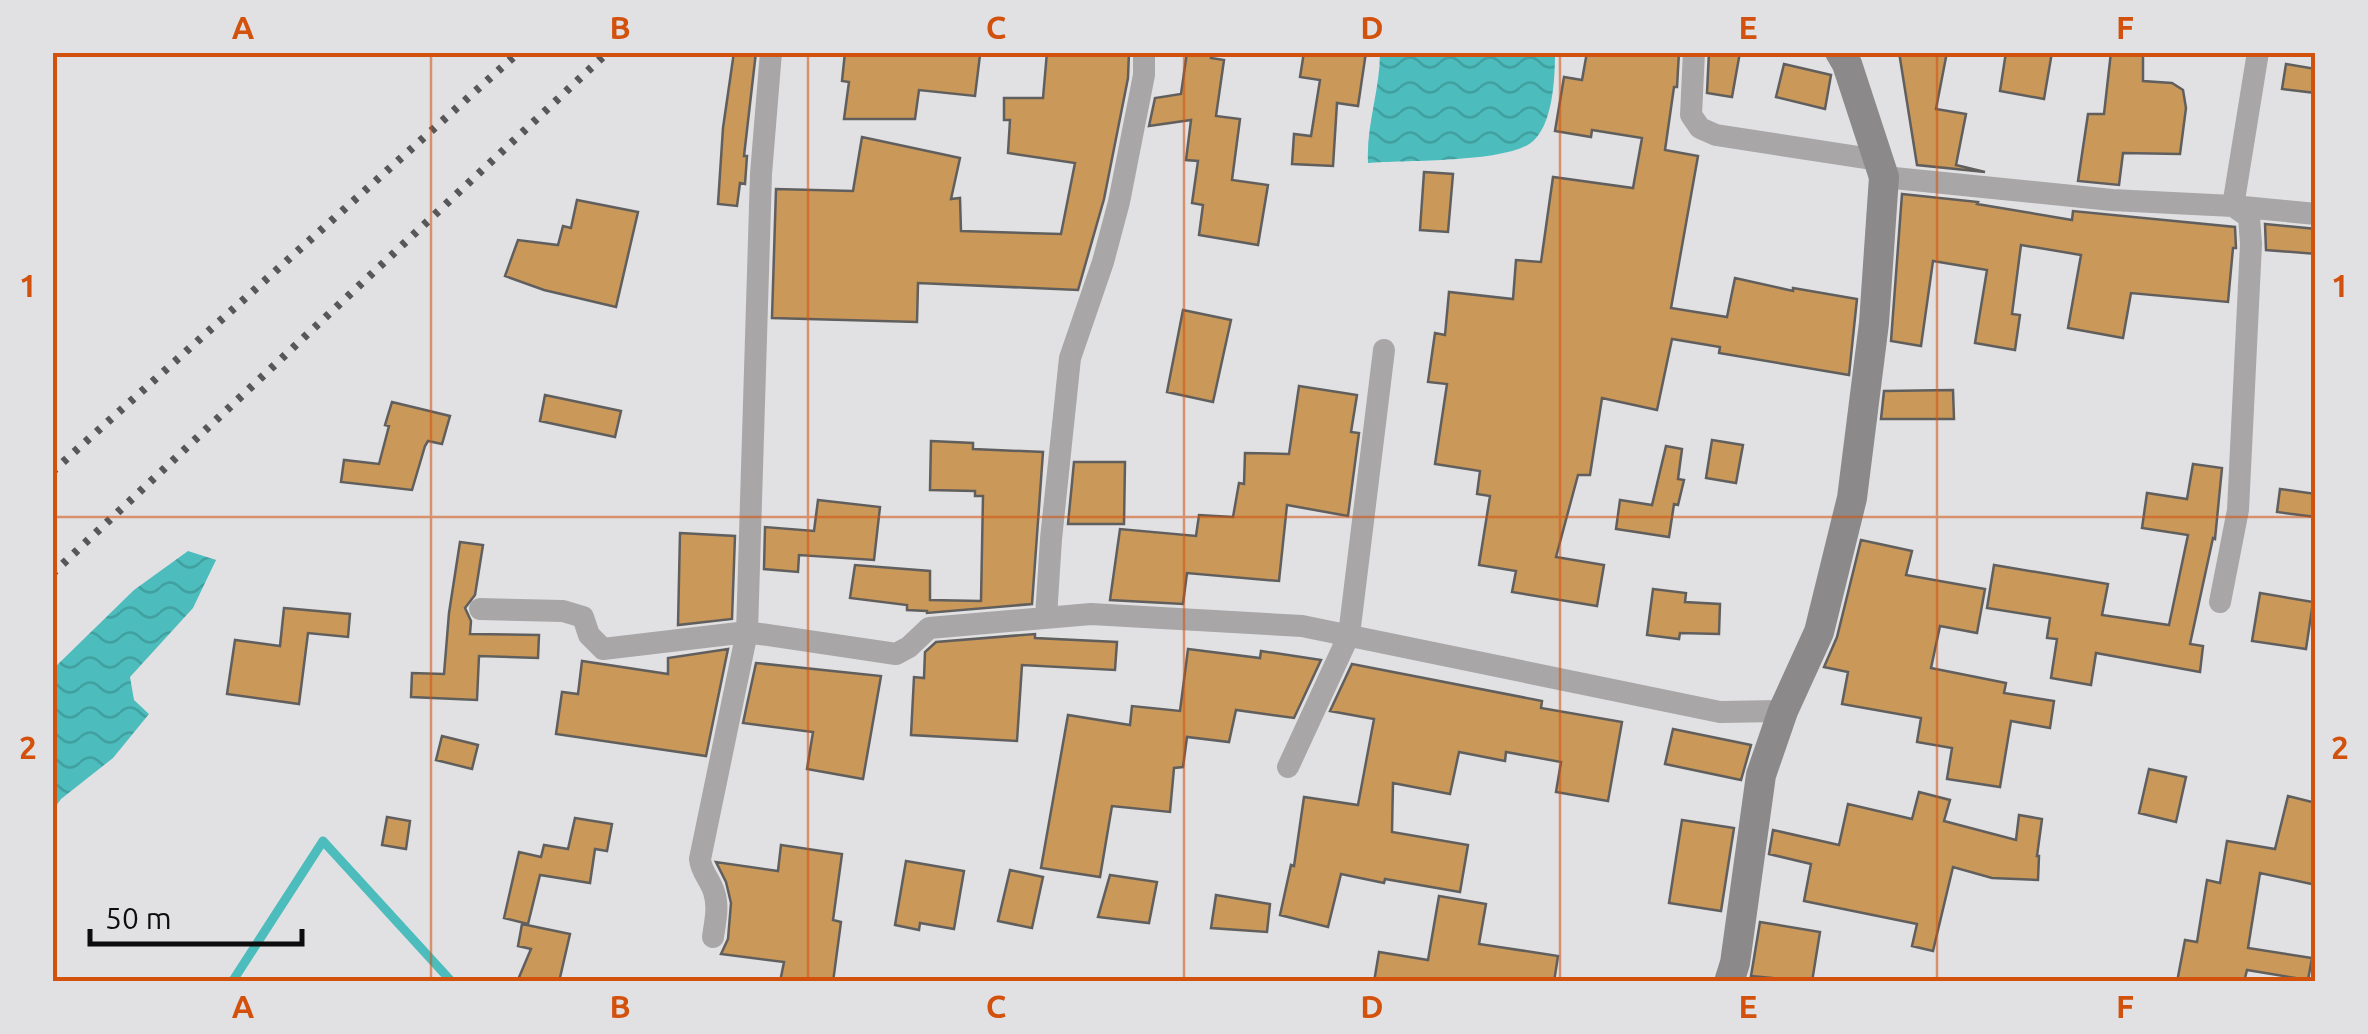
<svg xmlns="http://www.w3.org/2000/svg" width="2368" height="1034" viewBox="0 0 2368 1034" font-family="Ubuntu,sans-serif">
<style>
.water{fill:url(#water-waves)}
.lines{fill:none;stroke-linecap:round;stroke-linejoin:round}
.stream{stroke:#4cbcbc;stroke-width:9}
.building{fill:#ca9859;stroke:#615f5d;stroke-width:2.5}
.street{stroke:#a8a6a6;stroke-width:22}
.secondary{stroke:#8b8989;stroke-width:30}
.rail{stroke:#575759;stroke-width:8;stroke-dasharray:5 10;stroke-linecap:butt}
.grid{fill:none;stroke:#d2510c;stroke-width:2.5;stroke-opacity:0.55}
.neatline{fill:none;stroke:#d2510c;stroke-width:4}
.grid-label{font-size:32px;text-anchor:middle;font-weight:bold;fill:#d2510c}
</style>
<defs>
<pattern id="water-waves" width="16" height="10" patternUnits="userSpaceOnUse" patternTransform="scale(2.5)"><rect width="16" height="10" fill="#4cbcbc"/><path d="M0 5q4-4 8 0t8 0" fill="none" stroke="#41a0a0"/></pattern>
</defs>
<rect width="100%" height="100%" fill="#e1e1e4"/>
<path class="water" d="M1380,53H1555C1555,78 1553,125 1532,142C1506,163 1405,160 1368,163C1366,126 1380,90 1380,53Z
M188,551L216,560L193,608L130,677L134,700L149,714L113,758L61,799L53,810V669L134,590Z"/>
<g class="lines">
<path class="stream" d="M232,982L323,841L452,982"/>
</g>
<path class="building" d="M734,52H756L744,156H747L745,184L740,183L737,206L718,204L723,128Z
M845,52L980,55L975,96L919,90L915,119H844L849,82L842,81Z
M1047,52H1129L1128,78L1104,199L1078,290L918,283L917,322L772,318L776,189L853,191L862,137L960,158L951,199L960,198L961,231L1061,234L1075,163L1008,153L1010,120H1004V98H1043Z
M1187,52H1212L1211,58L1224,60L1216,116L1240,119L1232,180L1268,185L1258,245L1199,235L1203,205L1192,203L1198,161L1186,160L1191,120L1149,126L1155,98L1181,94Z
M1304,52H1366L1358,106L1337,103L1333,166L1292,164L1294,134L1311,136L1320,80L1300,77Z
M1587,52H1679L1677,87H1674L1665,150L1698,156L1671,308L1727,317L1735,278L1793,291V288L1857,299L1849,375L1719,353L1720,347L1672,339L1657,410L1602,398L1590,475H1578L1556,557L1604,565L1597,606L1512,592L1516,571L1479,565L1490,496L1477,494L1480,471L1435,464L1447,384L1428,382L1435,333L1445,335L1449,292L1513,299L1516,260L1541,262L1553,177L1633,188L1642,138L1592,130L1591,137L1555,131L1564,77L1582,80Z
M1709,52H1740L1732,97L1707,93Z
M1899,52H1947L1936,109L1966,114L1956,165L1985,172L1917,165Z
M2006,52H2052L2044,99L2000,91Z
M2111,52H2143V81L2172,83L2183,90L2186,108L2180,154L2123,153L2119,185L2078,181L2088,114H2104Z
M1784,64L1831,75L1825,109L1776,97Z
M2286,64L2316,69V93L2282,89Z
M1424,172L1453,174L1448,232L1420,230Z
M1902,194L1978,202L1977,204L2072,220L2073,211L2235,227L2236,248H2233L2228,302L2131,293L2123,338L2068,328L2081,255L2021,245L2012,314L2020,315L2015,350L1975,343L1987,270L1933,261L1921,346L1891,341Z
M577,200L638,212L616,307L544,290L505,276L518,240L558,245L563,226L571,228Z
M2265,224L2316,229V254L2266,250Z
M1183,310L1231,320L1213,402L1167,392Z
M1299,386L1357,395L1351,432L1359,433L1348,516L1287,505L1279,581L1187,573L1183,604L1110,600L1120,529L1196,536L1199,515L1233,517L1239,483L1244,484L1245,453L1289,454Z
M1953,390L1954,419H1881L1884,391Z
M545,395L621,411L615,437L540,421Z
M392,402L450,416L442,444L428,441L425,446L412,490L341,482L344,460L379,464L389,426L385,425Z
M1712,440L1743,445L1736,483L1706,478Z
M931,441L973,443V449L1043,452L1032,604L927,613V611L907,610V605L850,598L855,565L930,571V600L981,601L983,496H975V491L930,490Z
M1666,446L1682,449L1678,479L1684,480L1678,505L1674,504L1669,537L1616,529L1620,500L1652,505Z
M1074,462H1125L1124,524H1068Z
M2193,464L2222,468L2215,539L2213,538L2190,644L2203,646L2200,672L2096,653L2091,685L2051,678L2057,639L2047,638L2050,618L1987,608L1994,565L2108,584L2102,615L2169,625L2188,535L2142,528L2147,493L2187,499Z
M2280,489L2316,494V517L2277,512Z
M818,500L880,507L874,560L799,555L798,572L764,569L765,527L814,531Z
M680,533L735,536L732,619L678,625Z
M1861,540L1912,551L1906,575L1985,589L1977,633L1940,626L1931,668L2006,683L2004,693L2054,701L2050,728L2011,721L2000,787L1947,779L1952,748L1917,742L1921,718L1842,704L1848,672L1824,667L1837,637Z
M460,542L483,545L475,595L465,608L471,621L470,634L539,635L538,658L479,656L477,700L411,697L412,673L444,674L449,613Z
M1653,589L1686,593L1685,602L1720,604L1719,634L1680,633L1679,639L1647,635Z
M2260,593L2313,602L2306,649L2252,641Z
M284,608L350,614L348,637L308,633L299,704L227,694L235,640L280,646Z
M1035,634V638L1117,642L1115,670L1022,665L1017,741L911,735L914,677L924,678L925,652L936,642Z
M728,649L706,756L556,734L562,692L578,694L582,661L668,674V658Z
M1188,649L1260,658L1261,651L1321,660L1294,718L1236,710L1229,742L1187,737L1183,767L1174,768L1170,812L1112,806L1100,877L1041,868L1068,715L1130,725L1132,706L1180,711Z
M756,663L881,676L863,779L807,769L813,732L743,723Z
M1352,664L1542,701L1541,708L1622,722L1608,801L1556,792L1561,762L1506,752L1505,761L1459,752L1450,794L1393,783L1392,832L1468,845L1460,892L1385,879L1384,883L1341,874L1328,927L1280,915L1291,865L1294,866L1304,797L1358,805L1374,719L1330,711Z
M1673,729L1751,745L1741,780L1665,764Z
M442,736L478,745L472,769L436,760Z
M2149,769L2186,777L2176,822L2139,813Z
M1919,792L1950,800L1944,821L2016,840L2019,815L2042,819L2037,856H2039L2038,880L1992,878L1953,867L1933,951L1912,946L1917,924L1804,901L1811,864L1769,854L1773,830L1839,845L1848,804L1912,819Z
M2288,796L2316,803V885L2260,873L2248,948L2312,958L2308,980L2247,970L2244,982H2177L2185,940L2197,942L2207,880L2220,883L2227,841L2275,849Z
M387,817L410,821L406,849L382,845Z
M575,818L612,824L607,851L595,849L590,883L540,875L528,924L504,918L519,852L541,857L544,845L568,849Z
M1682,820L1734,828L1721,911L1669,903Z
M781,845L842,854L833,920L841,922L833,982H780L784,962L721,954L728,939L731,903L726,882L716,862L778,871Z
M906,861L964,871L954,929L920,923L919,930L895,925Z
M1010,870L1043,877L1032,928L998,921Z
M1110,875L1157,882L1149,923L1098,917Z
M1216,895L1270,904L1267,932L1211,928Z
M1439,896L1486,904L1479,944L1558,956L1554,982H1374L1379,952L1428,960Z
M1760,922L1820,932L1812,982L1751,976Z
M522,924L570,934L559,982H517L531,949L518,946Z"/>
<g class="lines">
<path class="street" d="M1694,52L1691,115L1700,128L1716,135L1878,160
M2258,52L2233,206L2316,214
M1884,177L2112,200L2233,206L2249,217L2251,244L2238,510L2220,602
M480,609L563,611L583,617L589,635L603,649L747,632L896,654L909,647L929,628L1091,614L1302,626L1720,712L1783,711
M1046,617L1051,539L1070,358L1103,262L1119,202L1144,75V52
M1288,767L1349,635L1384,350
M713,937C715,922 719,907 714,892C710,879 701,872 700,859L747,632L761,174L771,52"/>
<path class="secondary" d="M1729,982L1735,963L1761,775L1783,711L1819,632L1852,498L1874,323L1884,177L1847,64L1840,52"/>
<path class="rail" d="M52,472L519,52
M52,574L608,52"/>
</g>
<path class="grid" d="M431,52V982M808,52V982M1184,52V982M1560,52V982M1937,52V982M52,517H2316"/>
<rect width="2368" height="1034" fill="none" stroke="#e1e1e4" stroke-width="110"/>
<path d="M90 929v15h212v-15" fill="none" stroke="#0d0d0e" stroke-width="5"/>
<text x="105" y="929" font-size="30" fill="#0d0d0e" stroke="#e1e1e4" stroke-width="8" paint-order="stroke">50 m</text>
<rect x="55" y="55" width="2258" height="924" class="neatline"/>
<g class="grid-label">
<text x="243" y="39">A</text>
<text x="620" y="39">B</text>
<text x="996" y="39">C</text>
<text x="1372" y="39">D</text>
<text x="1748" y="39">E</text>
<text x="2125" y="39">F</text>
<text x="28" y="297">1</text>
<text x="2340" y="297">1</text>
<text x="28" y="759">2</text>
<text x="2340" y="759">2</text>
<text x="243" y="1018">A</text>
<text x="620" y="1018">B</text>
<text x="996" y="1018">C</text>
<text x="1372" y="1018">D</text>
<text x="1748" y="1018">E</text>
<text x="2125" y="1018">F</text>
</g>
</svg>
